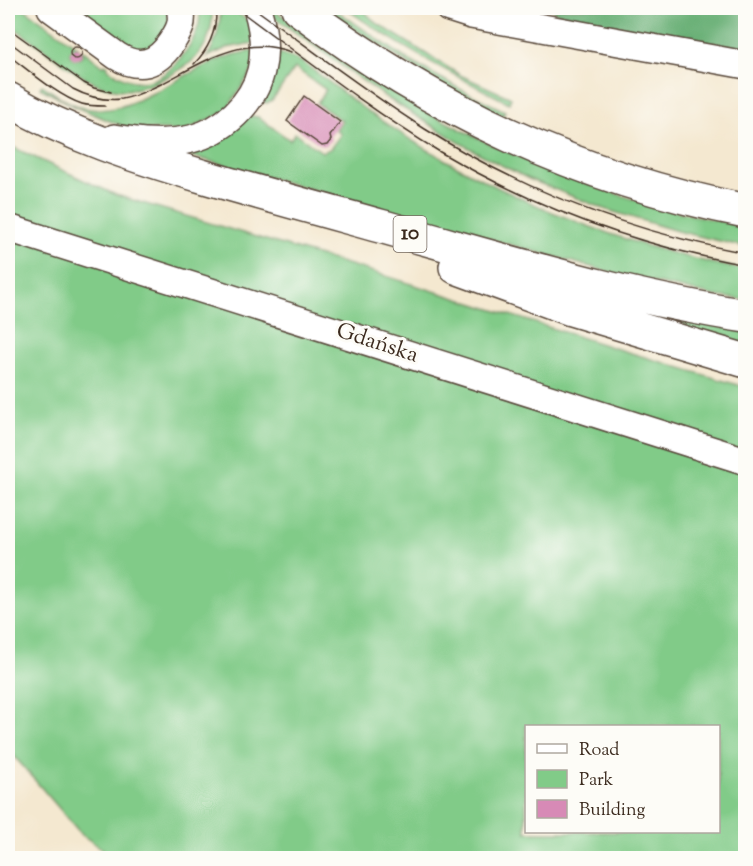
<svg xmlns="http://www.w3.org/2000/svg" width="753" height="866" viewBox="0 0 753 866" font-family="'Sorts Mill Goudy',serif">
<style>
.green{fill:#81cb88;stroke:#5e7a53;stroke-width:1.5;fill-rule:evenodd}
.forest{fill:#68af74;stroke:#526c49;stroke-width:1.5}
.building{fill:#d78ab6}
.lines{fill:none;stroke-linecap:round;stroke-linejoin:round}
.minor-casing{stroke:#574639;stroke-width:30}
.major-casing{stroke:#574639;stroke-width:36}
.minor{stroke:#fff;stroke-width:27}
.major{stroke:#fff;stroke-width:33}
.tram{stroke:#3b2a1e;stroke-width:1.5}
.labels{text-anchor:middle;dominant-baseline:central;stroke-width:6;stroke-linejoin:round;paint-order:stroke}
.shield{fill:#fdfcf7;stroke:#75695f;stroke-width:1.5}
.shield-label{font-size:21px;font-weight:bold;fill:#3b2a1e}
.street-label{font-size:22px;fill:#3b2a1e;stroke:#fdfcf7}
</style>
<rect width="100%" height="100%" fill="#fdfcf7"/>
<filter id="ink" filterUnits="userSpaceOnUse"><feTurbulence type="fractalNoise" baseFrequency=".0167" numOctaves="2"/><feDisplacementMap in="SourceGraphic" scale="12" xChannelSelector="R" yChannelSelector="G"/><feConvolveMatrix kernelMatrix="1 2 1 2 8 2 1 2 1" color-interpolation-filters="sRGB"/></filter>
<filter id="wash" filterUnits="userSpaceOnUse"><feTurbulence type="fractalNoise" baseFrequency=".008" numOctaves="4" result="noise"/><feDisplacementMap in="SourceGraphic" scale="24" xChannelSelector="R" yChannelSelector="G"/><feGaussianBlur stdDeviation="1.35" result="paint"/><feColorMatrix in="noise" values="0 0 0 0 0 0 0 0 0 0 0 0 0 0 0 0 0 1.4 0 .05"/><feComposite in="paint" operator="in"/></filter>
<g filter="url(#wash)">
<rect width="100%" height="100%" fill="#f4e8d0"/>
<path class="green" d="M8,8H23L78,47L73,48L70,52L71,56L75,59L80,58L82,55V50L103,66L105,64L108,66L107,68C141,93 163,82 186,51C195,37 202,25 199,8H212C214,33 204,56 181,69C129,100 107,96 60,61C42,48 25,36 8,23Z
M68,8H168L169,30L145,51H131Z
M220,8H230L250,22L254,43L227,48L207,57C217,41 221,26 220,8Z
M269,8C299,24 324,46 351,65C366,76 382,85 398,95C504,158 623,204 745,226V247L677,231L604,209L529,179L495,162L462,144L387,98L267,12Z
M322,8H333L405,58L460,89L505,111L503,116L442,86Z
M345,8H361L375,22L460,75L511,98L509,103C452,75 396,45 345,8Z
M254,51V68L225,112L185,131L129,129L76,107L40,88L42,85C54,93 65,102 78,106C107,116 131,104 157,91C188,75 219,54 254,51Z
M276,52L296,59L305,64C323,77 341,91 359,105C377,118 397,131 416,143C519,205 627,247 745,270V300L715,296L620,275L170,150L244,115L258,117L290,140L295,133L322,152L330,149L341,134L336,130L342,121L317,103L326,90L295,68L272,100L267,103L263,102L261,99Z
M8,145L116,195L370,271L618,349L745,387V858H116L82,835L8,749ZM526,726H718V832H526Z
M673,318L745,331V351L668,328Z"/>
<path class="forest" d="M554,8H745V49L582,20L553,12Z"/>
<g id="blocks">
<path class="building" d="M70 53a6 6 0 1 1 12 0a6 6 0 1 1-12 0Z
M304,96L340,122L330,136L331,140L327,145L322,146L287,121Z"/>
</g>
</g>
<g filter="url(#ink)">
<use href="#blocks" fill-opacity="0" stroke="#574639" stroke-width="1.5"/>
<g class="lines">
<g class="minor-casing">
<path id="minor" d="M51,8L117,56C139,70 157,64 171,43C179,31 184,23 180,8
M449,8L471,15L746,65
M114,138C140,142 165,145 191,139C223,131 253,104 261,71C266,51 263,28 257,8
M8,228L746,461"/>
</g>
<g class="major-casing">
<path id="major" d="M298,8C434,110 578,178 746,211
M8,99C69,135 137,157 205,177C263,194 322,210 380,226C501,259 621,297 746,316
M456,267L571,309L746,361"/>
</g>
<use href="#minor" class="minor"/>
<use href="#major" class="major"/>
<path class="tram" d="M236,8C303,57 369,109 440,152C534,207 638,246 746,265
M254,8C311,49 366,92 425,129C522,190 632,232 746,253
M8,28L84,83L94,88L111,92
M8,41L73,89C88,97 104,101 122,99C136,97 148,90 161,84C204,62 242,34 291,52
M8,55C27,69 59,97 82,104C89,106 97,106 105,106
M194,64C209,49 217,30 216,8"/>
</g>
</g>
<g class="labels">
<rect class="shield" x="393.5" y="216" width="33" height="36" rx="4.5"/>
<g class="shield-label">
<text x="410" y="234">10</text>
</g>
<g class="street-label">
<text transform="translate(377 344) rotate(18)">Gdańska</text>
</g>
</g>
<rect width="753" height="866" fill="none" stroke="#fdfcf7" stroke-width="30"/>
<rect x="525" y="725" width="195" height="108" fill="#fdfcf7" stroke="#afa8a0" stroke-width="1.5"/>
<rect x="537" y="744" width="30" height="9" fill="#ffffff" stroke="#afa8a0" stroke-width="1.5"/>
<text x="579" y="755" font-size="18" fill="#3b2a1e">Road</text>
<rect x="537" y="770" width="30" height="18" fill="#81cb88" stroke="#afa8a0" stroke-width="1.5"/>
<text x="579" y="785" font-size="18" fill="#3b2a1e">Park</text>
<rect x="537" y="800" width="30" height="18" fill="#d78ab6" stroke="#afa8a0" stroke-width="1.5"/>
<text x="579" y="815" font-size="18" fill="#3b2a1e">Building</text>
</svg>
